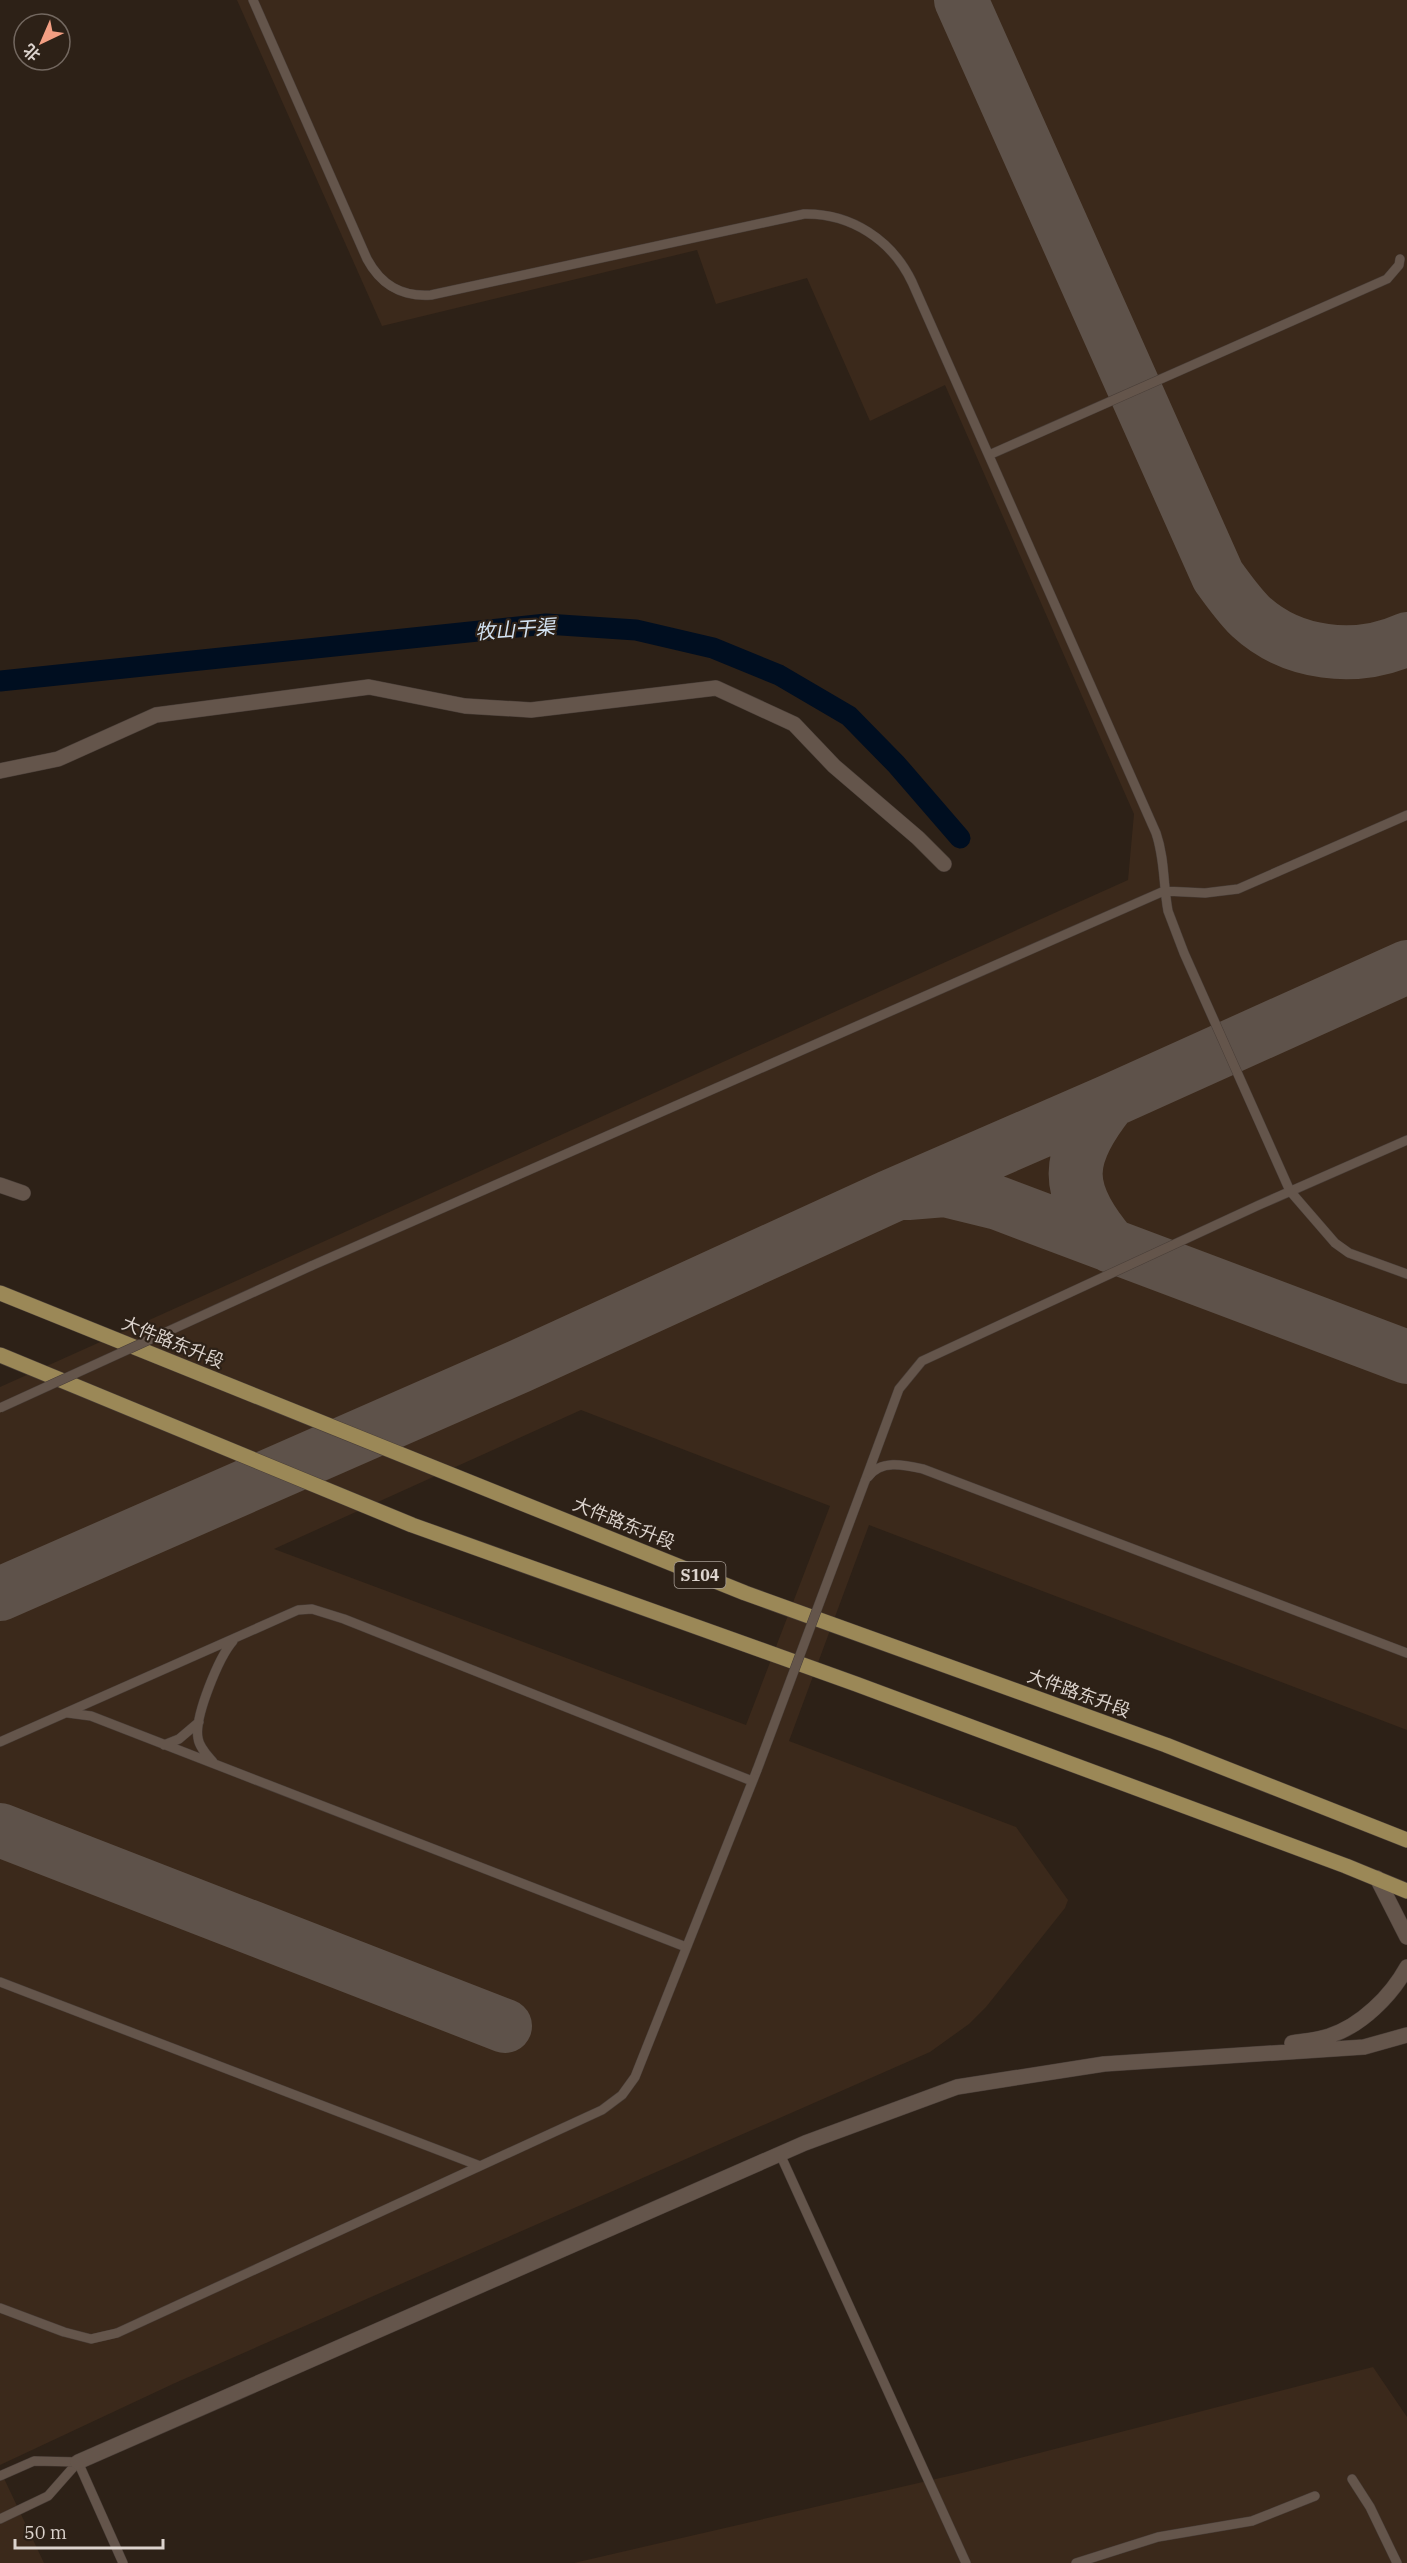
<svg xmlns="http://www.w3.org/2000/svg" width="1407" height="2563" viewBox="0 0 1407 2563" font-family="'IBM Plex Serif','Noto Sans SC',serif">
<style>
.built{fill:#3b291b;fill-rule:evenodd}
.lines{fill:none;stroke-linecap:round;stroke-linejoin:round}
.canal{stroke:#000e20;stroke-width:21}
.taxiway{stroke:#5e524a;stroke-width:54}
.lane-casing{stroke:#493e38;stroke-width:10}
.street-casing{stroke:#493e38;stroke-width:16}
.secondary-casing{stroke:#493e38;stroke-width:16}
.primary-casing{stroke:#493e38;stroke-width:16}
.lane{stroke:#64554b;stroke-width:9}
.street{stroke:#64554b;stroke-width:15}
.secondary{stroke:#64554b;stroke-width:15}
.primary{stroke:#9b8857;stroke-width:15}
.lane-bridge-casing{stroke:#493e38;stroke-width:10;stroke-linecap:butt}
.lane-bridge{stroke:#64554b;stroke-width:9}
.labels{text-anchor:middle;dominant-baseline:central;stroke-width:4.5;stroke-linejoin:round;paint-order:stroke}
.shield{fill:#2d2117;stroke:#a89e96;stroke-width:1.5}
.shield-label{font-size:16px;font-weight:bold;fill:#dcd3cd}
.street-label{font-size:18px;fill:#dcd3cd;stroke:#2d2117}
.water-label{font-size:20px;font-style:italic;fill:#d2e2f2;stroke:#2d2117}
</style>
<rect width="100%" height="100%" fill="#2d2117"/>
<path class="built" d="M237,0H1407V1730L869,1525L789,1741L1016,1827L1068,1900L1065,1908L986,2007L969,2024L930,2052L175,2383L0,2465V1387L1128,880L1134,814L945,385L870,421L807,278L716,304L697,250L382,326ZM581,1410L830,1506L746,1725L274,1549Z
M1373,2367L1407,2417V2563H574L966,2472Z
M0,2470L44,2563H0Z"/>
<g class="lines">
<path class="canal" d="M0,681L546,624L636,630L713,648L779,675L849,716L896,764L960,838"/>
<path class="taxiway" d="M961,0L1218,576C1228,590 1238,604 1250,616C1292,655 1356,662 1407,639
M1110,1101C1065,1158 1063,1189 1111,1246
M908,1193L945,1190L998,1203L1407,1357
M0,1594L520,1366L889,1197L1110,1101L1407,967
M0,1830L505,2026"/>
<g class="lane-casing">
<path id="lane" d="M253,0L367,259C381,285 401,297 431,295L804,214C851,213 892,240 912,282L1156,833C1165,859 1163,884 1168,911L1184,953L1290,1191L1335,1243L1349,1253L1407,1274
M989,455L1387,279L1399,265L1400,259
M311,1266L1164,891L1205,893L1238,889L1407,815
M868,1477C881,1459 905,1465 923,1469L1407,1653
M865,1481L899,1389L922,1361L1259,1205L1407,1140
M68,1713L91,1716L686,1947
M0,1742L298,1610L312,1609L344,1619L752,1781
M164,1745L179,1739L199,1722
M213,1762C207,1755 199,1747 198,1738C194,1717 219,1657 233,1641
M0,1982L480,2166
M780,2154L966,2563
M0,2308L64,2332L91,2339L117,2333L602,2110L622,2095L635,2077L757,1770
M78,2462L123,2563
M0,2476L34,2461L78,2462
M1352,2479L1370,2507L1397,2563
M0,2519L48,2496L78,2462
M1076,2563L1158,2537L1252,2521L1315,2496"/>
</g>
<g class="street-casing">
<path id="street" d="M0,771L58,759L156,715L369,687L465,706L531,710L716,688L794,724L834,766L918,838L944,864
M0,1185L23,1193"/>
</g>
<g class="secondary-casing">
<path id="secondary" d="M1377,1878L1407,1937
M1292,2043C1304,2041 1317,2040 1329,2036C1361,2026 1391,1996 1407,1967
M78,2462L805,2143L957,2087L1104,2064L1364,2047L1407,2035"/>
</g>
<g class="primary-casing">
<path id="primary" d="M0,1293L745,1593L1166,1745L1407,1840
M0,1355L412,1525L856,1684L1346,1866L1407,1891"/>
</g>
<use href="#lane" class="lane"/>
<use href="#street" class="street"/>
<use href="#secondary" class="secondary"/>
<use href="#primary" class="primary"/>
<g class="lane-bridge-casing">
<path id="lane-bridge" d="M0,1408L311,1266
M757,1770L865,1481"/>
</g>
<use href="#lane-bridge" class="lane-bridge"/>
</g>
<g class="labels">
<rect class="shield" x="674.5" y="1562" width="51" height="26" rx="4.5"/>
<g class="shield-label">
<text x="700" y="1575">S104</text>
</g>
<g class="street-label">
<text transform="translate(173 1342) rotate(22)">大件路东升段</text>
<text transform="translate(624 1523) rotate(22)">大件路东升段</text>
<text transform="translate(1079 1693) rotate(20)">大件路东升段</text>
</g>
<g class="water-label">
<text transform="translate(515 629) rotate(-4)">牧山干渠</text>
</g>
</g>
<g transform="translate(42 42) rotate(224)"><circle r="28" fill="#2d2117" stroke="#736860" stroke-width="1.5"/>
<path d="M0-4.5L10 22L0 15L-10 22Z" fill="#f39f83"/>
<text y="-9" font-size="16" font-weight="bold" text-anchor="middle" fill="#dcd3cd">北</text>
</g>
<path d="M15 2539v9h148v-9" fill="none" stroke="#dcd3cd" stroke-width="3"/>
<text x="24" y="2539" font-size="18" fill="#dcd3cd" stroke="#2d2117" stroke-width="4.5" paint-order="stroke">50 m</text>
</svg>
